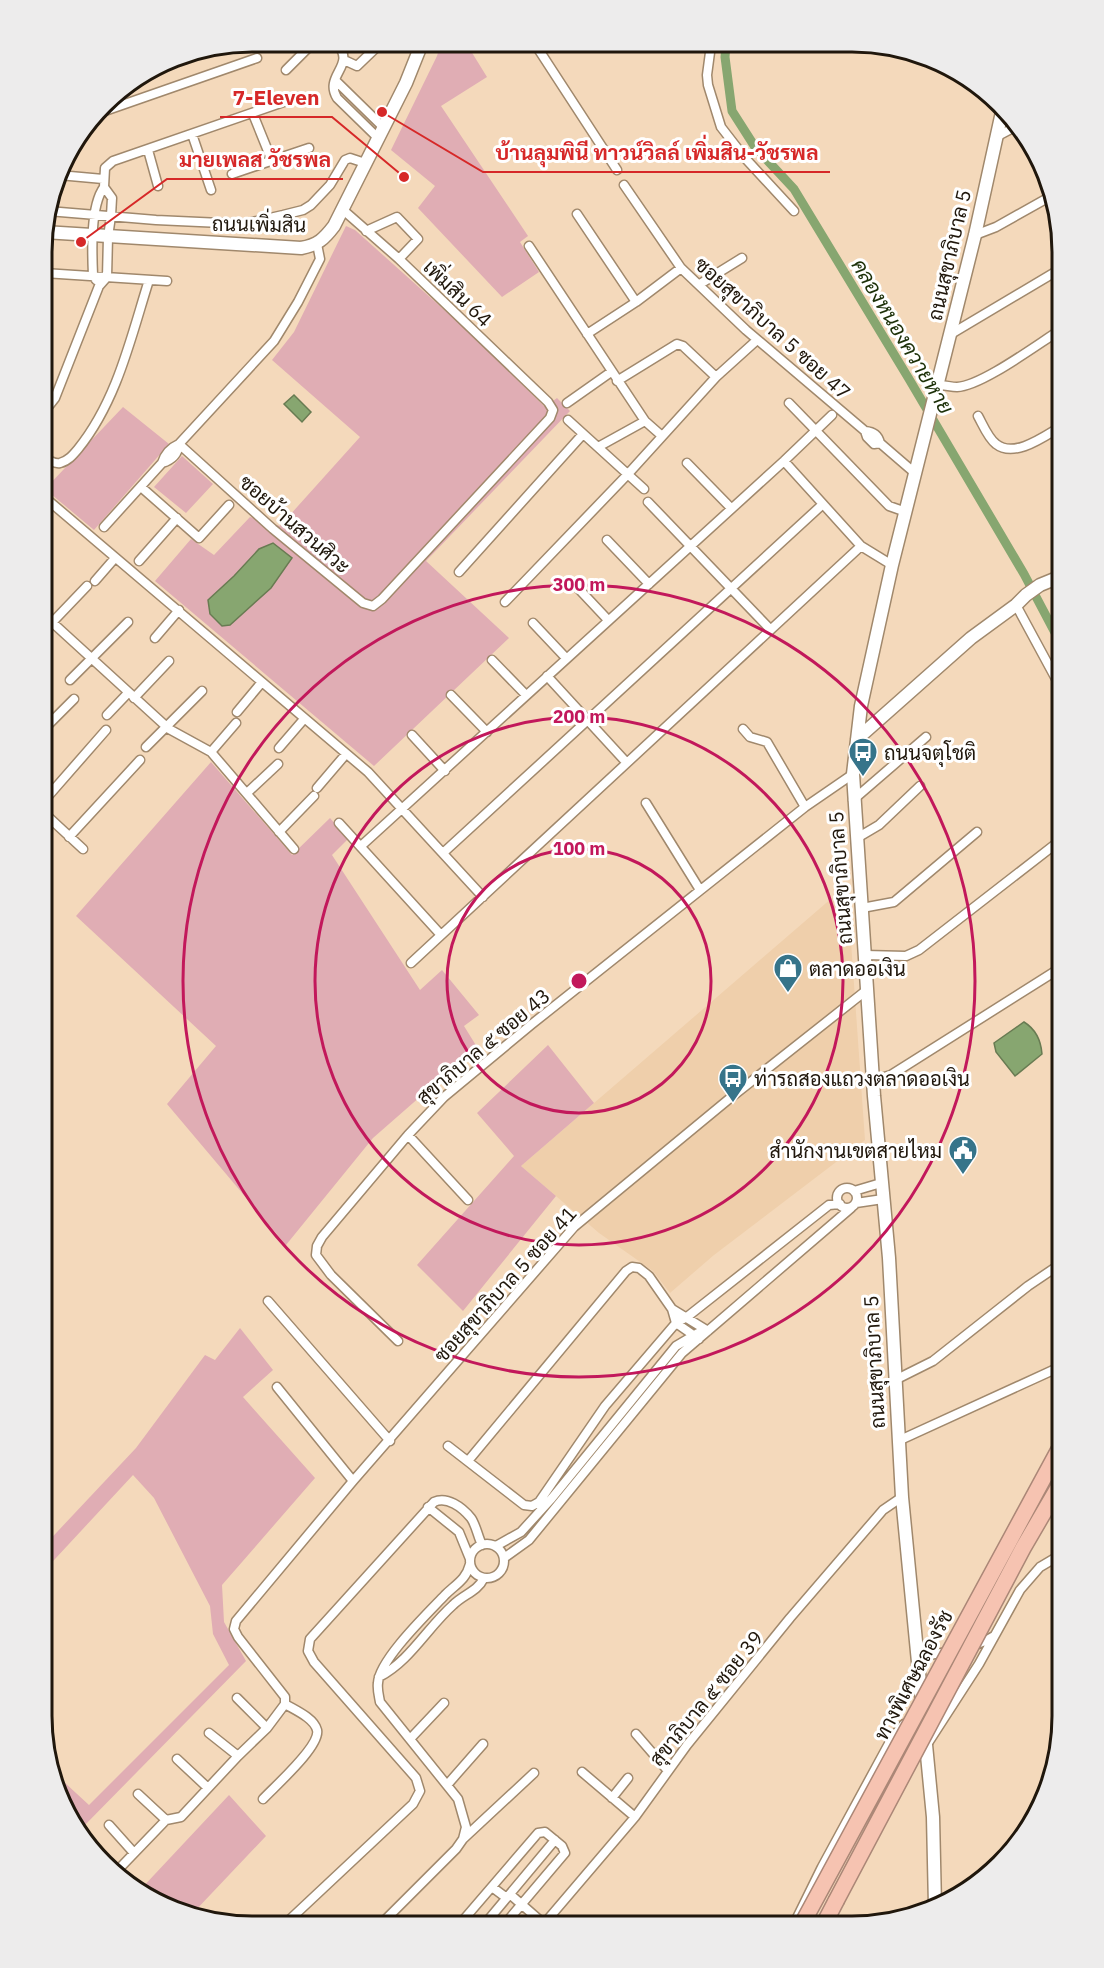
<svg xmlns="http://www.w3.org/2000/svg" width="1104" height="1968" viewBox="0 0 1104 1968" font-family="'IBM Plex Sans',Sarabun,sans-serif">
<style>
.built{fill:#efcfab}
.green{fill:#e0adb4;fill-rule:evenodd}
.water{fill:#87a670;stroke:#687b52;stroke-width:1.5}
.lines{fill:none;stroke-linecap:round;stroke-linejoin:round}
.canal{stroke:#87a670;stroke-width:9}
.street-casing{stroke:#a0886c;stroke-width:11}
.secondary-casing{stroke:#a0886c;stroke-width:15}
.highway-casing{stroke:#ab8777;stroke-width:18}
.street{stroke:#fff;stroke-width:8}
.secondary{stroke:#fff;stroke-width:12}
.highway{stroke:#f6c3b1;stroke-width:15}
.highway-bridge-casing{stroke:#ab8777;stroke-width:18;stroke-linecap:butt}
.highway-bridge{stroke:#f6c3b1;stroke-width:15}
.ring{fill:none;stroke:#c2185b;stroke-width:3}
.labels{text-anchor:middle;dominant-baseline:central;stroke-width:6;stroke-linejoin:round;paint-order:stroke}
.street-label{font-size:20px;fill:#20170c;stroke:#fff}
.poi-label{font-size:20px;fill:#20170c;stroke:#fff;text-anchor:start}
.water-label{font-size:21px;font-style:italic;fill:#1c3008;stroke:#fff}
.rim{fill:none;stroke:#20170c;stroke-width:3}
.centre{fill:#c2185b;stroke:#fff;stroke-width:3}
.ring-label{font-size:18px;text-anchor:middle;font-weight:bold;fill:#c2185b;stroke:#fff;stroke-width:6;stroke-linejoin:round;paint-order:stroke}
.leader{fill:none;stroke:#d62828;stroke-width:2}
.callout-dot{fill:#d62828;stroke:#fff;stroke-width:2}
.callout-label{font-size:21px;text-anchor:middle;font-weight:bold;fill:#d62828;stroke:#fff;stroke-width:6;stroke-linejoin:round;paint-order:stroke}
</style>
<rect width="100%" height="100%" fill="#f4d9bb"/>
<path class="built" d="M847,885L865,1140L714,1255L670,1293L653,1271L599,1233L521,1166Z"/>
<path class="green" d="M441,43H466L487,77L441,106L528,236L520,242L539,272L502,297L418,208L435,186L391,150L437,56Z
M346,226L355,230L460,324L545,407L557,398L570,411L426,561L509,638L374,766L155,581L191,539L214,555L250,517L280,526L360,437L272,360L294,332ZM273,543L292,558L208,600Z
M123,407L169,444L94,530L45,489Z
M182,456L213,484L186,513L154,487Z
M211,762L292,855L330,818L348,839L332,855L420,990L442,970L479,1015L464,1026L477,1047L373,1138L286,1245L167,1104L216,1046L76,916Z
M548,1045L594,1103L521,1166L556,1196L463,1311L417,1265L514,1156L477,1113Z
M240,1328L273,1370L243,1397L315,1478L222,1585L224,1622L246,1661L83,1827L53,1784L51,1770L89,1805L229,1665L213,1634L210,1606L154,1498L133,1475L42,1573V1548L136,1448L205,1355L215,1360Z
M229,1795L266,1836L194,1912L200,1918L172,1910L140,1890Z"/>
<path class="water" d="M294,395L311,412L302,422L284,404Z
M273,543L292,558L271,588L230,625L222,626L210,614L208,600L234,576L259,549Z
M1024,1022C1037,1030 1041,1041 1042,1054L1015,1076L996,1052L994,1043Z"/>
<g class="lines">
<path class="canal" d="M726,45L725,57L732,111L755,147L794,189L909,379L1024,574L1062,646"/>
<g class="street-casing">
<path id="street" d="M336,43C358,65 323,75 337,98L378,138
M535,44L617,170
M711,45L707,75L708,85L721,127L745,158L794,211
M344,60L357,66L381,43
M286,70L314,42
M335,80L383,127
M99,113L257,58
M253,114L272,161
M192,134L211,190
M996,137L1013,128
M148,150L158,186
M232,174L309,148
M59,175L103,179
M624,185L681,268L746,330L865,431L867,437L874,444L880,443
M48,211L156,220L243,224L283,215L303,210L311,205L330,185L345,160L350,158L365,163
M577,214L636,302
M366,231L397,217L418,239L399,259
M975,235L996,227L1053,195
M317,244L320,259L298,302L274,341L179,444L273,529L363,603L373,606L382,599L550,418L553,410L548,402L399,259L342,209
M529,246L645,421L662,436
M44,273L167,281
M96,280L93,275C92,252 90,206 104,187
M700,284L742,258
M587,334L636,302L681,268
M951,334L1062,268
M617,381L677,344L683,346L716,377
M938,385C945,385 951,387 957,387C982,386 1039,343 1062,329
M567,403L611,372
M789,403L889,506L906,512
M44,412L55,398L99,286L107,277L108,237L111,216L112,198L104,187L105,168L113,161L298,97
M978,416C983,425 988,438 996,444C1015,459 1046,435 1062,426
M568,420L644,489
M865,431C874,432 878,435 880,443L916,474
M598,447L645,421
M43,456C48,460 54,464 60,463C68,461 73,455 78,449C117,401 131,337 149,280
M784,461L861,546L892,565
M162,463C172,460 178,454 179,444
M687,463L731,508
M141,487L199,538L229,505
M43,496L368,772L483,897
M648,502L770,629
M104,527L162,463C165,453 170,448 179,444
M607,540L649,584
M43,548L47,544
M139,561L177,518
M459,572L583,434
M95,581L115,558
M577,587L608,620
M505,602L628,474L716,377L757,340
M1016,605L1062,690
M43,614L169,729L211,752L294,849
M533,623L566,658
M43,632L87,586
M155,638L179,610
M492,660L526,695
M547,676L626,762
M70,680L128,622
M451,695L487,732
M134,698L169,661
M237,712L262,682
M107,715L128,693
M743,729L750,737L767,742L805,807
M43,730L74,699
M412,735L445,771
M146,747L202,691
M279,748L304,719
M211,752L236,723
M317,788L346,754
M247,793L278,764
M853,800L926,737
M43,802L106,730
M646,803L700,890
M43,812L83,849
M339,823L441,935
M279,832L314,796
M69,837L140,760
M857,838L879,825L920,786
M361,846L784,461L832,415
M443,853L823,504
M862,908L894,902L977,832
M865,955L906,956L919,950L1062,839
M411,963L861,546
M874,1080L891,1075L1062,967
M408,1135L468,1200
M837 1198a10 10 0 1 1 20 0a10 10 0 1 1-20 0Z
M854,1191L881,1183
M856,1203L883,1199
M268,1301L390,1441
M672,1309L708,1331
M398,1341L331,1275L316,1255L317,1246L322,1237L408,1135L444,1097L532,1024L805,807L853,774
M895,1380L933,1361L1028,1286L1062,1263
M277,1387L353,1481
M898,1441L1062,1366
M448,1446L524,1505L532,1506L539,1502L605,1406L676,1323L687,1317L829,1205L840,1204
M468,1461L626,1271L632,1267L639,1268L649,1276L672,1309L676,1323L699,1339
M428,1507L459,1532L470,1559
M470 1561a17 17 0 1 1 34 0a17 17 0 1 1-34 0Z
M496,1546L521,1532L552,1498L676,1346L698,1333
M504,1558L529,1540L682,1353L851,1208
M918,1657C943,1652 972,1650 994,1636
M379,1677C410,1661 427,1628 453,1605C464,1594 477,1592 484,1578
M237,1698L267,1728
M209,1733L238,1756
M636,1734L668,1771
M410,1739L444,1703
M926,1746L979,1664L1020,1590L1040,1567L1062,1554
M177,1759L208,1788
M582,1772L635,1817
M447,1785L483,1744
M138,1794L166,1820
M612,1798L628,1778
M263,1799C274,1787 321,1746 317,1730C314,1718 295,1710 285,1704
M109,1825L134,1853
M463,1839L534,1773
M114,1874L166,1820L181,1817L238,1756L267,1728L285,1704V1697L238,1637L234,1629L236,1621L353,1481L574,1227L729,1099L868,989
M492,1887L504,1896H512L544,1924
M285,1924L413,1804L420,1791L416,1778L314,1662L308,1651L310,1639L434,1502C447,1496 462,1507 471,1518C476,1525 478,1537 482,1545
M380,1925L456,1849L463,1839L466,1827L458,1799L380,1702C379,1696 377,1689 378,1683C379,1660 428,1613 445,1595C456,1584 466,1580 470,1564
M459,1925L538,1833L545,1832L562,1846L565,1853L504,1925
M484,1925L555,1840
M543,1925L635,1817L687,1745L790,1618L883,1510L902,1497
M793,1926L822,1867L892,1738L904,1724"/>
</g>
<g class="secondary-casing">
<path id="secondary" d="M44,232L301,248C318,245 324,239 334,226L406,83L422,43
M857,739L971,638L1016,605L1026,595L1040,585L1062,576
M935,1906L933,1817L902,1497L889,1258L874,1096L853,774L861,706L892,565L975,235L1002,112"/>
</g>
<g class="highway-casing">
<path id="highway" d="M823,1926L836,1901"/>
</g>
<use href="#street" class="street"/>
<use href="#secondary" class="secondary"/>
<use href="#highway" class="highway"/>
<g class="highway-bridge-casing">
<path id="highway-bridge" d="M836,1901L1023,1548L1062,1481
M801,1926L1062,1444"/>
</g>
<use href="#highway-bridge" class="highway-bridge"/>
</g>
<g class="ring">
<circle cx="579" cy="981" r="132"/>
<circle cx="579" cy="981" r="264"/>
<circle cx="579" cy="981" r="396"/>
</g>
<defs>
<g id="bus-pin" transform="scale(1.5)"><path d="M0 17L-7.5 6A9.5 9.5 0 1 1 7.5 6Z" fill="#36748a" stroke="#fff"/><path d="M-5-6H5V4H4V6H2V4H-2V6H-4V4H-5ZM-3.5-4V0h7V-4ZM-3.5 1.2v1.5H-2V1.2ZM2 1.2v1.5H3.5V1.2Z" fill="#fff"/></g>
<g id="shop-pin" transform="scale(1.5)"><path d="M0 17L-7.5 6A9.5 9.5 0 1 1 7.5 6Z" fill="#36748a" stroke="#fff"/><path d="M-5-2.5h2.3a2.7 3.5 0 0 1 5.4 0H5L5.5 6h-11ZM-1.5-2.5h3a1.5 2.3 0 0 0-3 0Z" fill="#fff"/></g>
<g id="civic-pin" transform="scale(1.5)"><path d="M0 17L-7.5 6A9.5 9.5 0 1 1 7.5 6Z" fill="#36748a" stroke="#fff"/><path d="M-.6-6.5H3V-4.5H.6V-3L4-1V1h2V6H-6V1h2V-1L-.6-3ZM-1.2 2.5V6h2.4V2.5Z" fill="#fff"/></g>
</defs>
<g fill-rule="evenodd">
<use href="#bus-pin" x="863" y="752"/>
<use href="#shop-pin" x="788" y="968"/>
<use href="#bus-pin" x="733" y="1078"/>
<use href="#civic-pin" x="963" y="1150"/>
</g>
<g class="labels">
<g class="street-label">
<text transform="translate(259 224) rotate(1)">ถนนเพิ่มสิน</text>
<text transform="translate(949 255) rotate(-77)">ถนนสุขาภิบาล 5</text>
<text transform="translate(458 293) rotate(44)">เพิ่มสิน 64</text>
<text transform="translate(773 328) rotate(42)">ซอยสุขาภิบาล 5 ซอย 47</text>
<text transform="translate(295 524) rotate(41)">ซอยบ้านสวนศิวะ</text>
<text transform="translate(840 878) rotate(-94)">ถนนสุขาภิบาล 5</text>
<text transform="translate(483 1046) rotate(-40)">สุขาภิบาล ๕ ซอย 43</text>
<text transform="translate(505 1284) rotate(-48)">ซอยสุขาภิบาล 5 ซอย 41</text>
<text transform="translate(874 1362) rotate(-93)">ถนนสุขาภิบาล 5</text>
<text transform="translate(913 1675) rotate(-62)">ทางพิเศษฉลองรัช</text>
<text transform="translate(706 1698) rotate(-51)">สุขาภิบาล ๕ ซอย 39</text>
</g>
<g class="poi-label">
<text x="884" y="752">ถนนจตุโชติ</text>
<text x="809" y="968">ตลาดออเงิน</text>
<text x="754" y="1078">ท่ารถสองแถวงตลาดออเงิน</text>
<text x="942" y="1150" text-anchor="end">สำนักงานเขตสายไหม</text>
</g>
<g class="water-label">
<text transform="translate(903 336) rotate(59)">คลองหนองควายหาย</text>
</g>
</g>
<path d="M0 0H1104V1968H0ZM252 52H852A200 200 0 0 1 1052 252V1716A200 200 0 0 1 852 1916H252A200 200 0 0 1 52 1716V252A200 200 0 0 1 252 52Z" fill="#edecec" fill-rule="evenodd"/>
<path class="rim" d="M252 52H852A200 200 0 0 1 1052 252V1716A200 200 0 0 1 852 1916H252A200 200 0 0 1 52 1716V252A200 200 0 0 1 252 52Z"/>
<circle cx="579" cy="981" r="9" class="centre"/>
<g class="ring-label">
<text x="579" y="591">300 m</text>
<text x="579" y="723">200 m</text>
<text x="579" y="855">100 m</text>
</g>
<path class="leader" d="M404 177L332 117H220M382 112L483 172H830M81 242L167 179H343"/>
<g class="callout-dot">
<circle cx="404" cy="177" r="6"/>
<circle cx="382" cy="112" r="6"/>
<circle cx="81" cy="242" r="6"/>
</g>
<g class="callout-label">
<text x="276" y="105">7-Eleven</text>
<text x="657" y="160">บ้านลุมพินี ทาวน์วิลล์ เพิ่มสิน-วัชรพล</text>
<text x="255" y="167">มายเพลส วัชรพล</text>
</g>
</svg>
